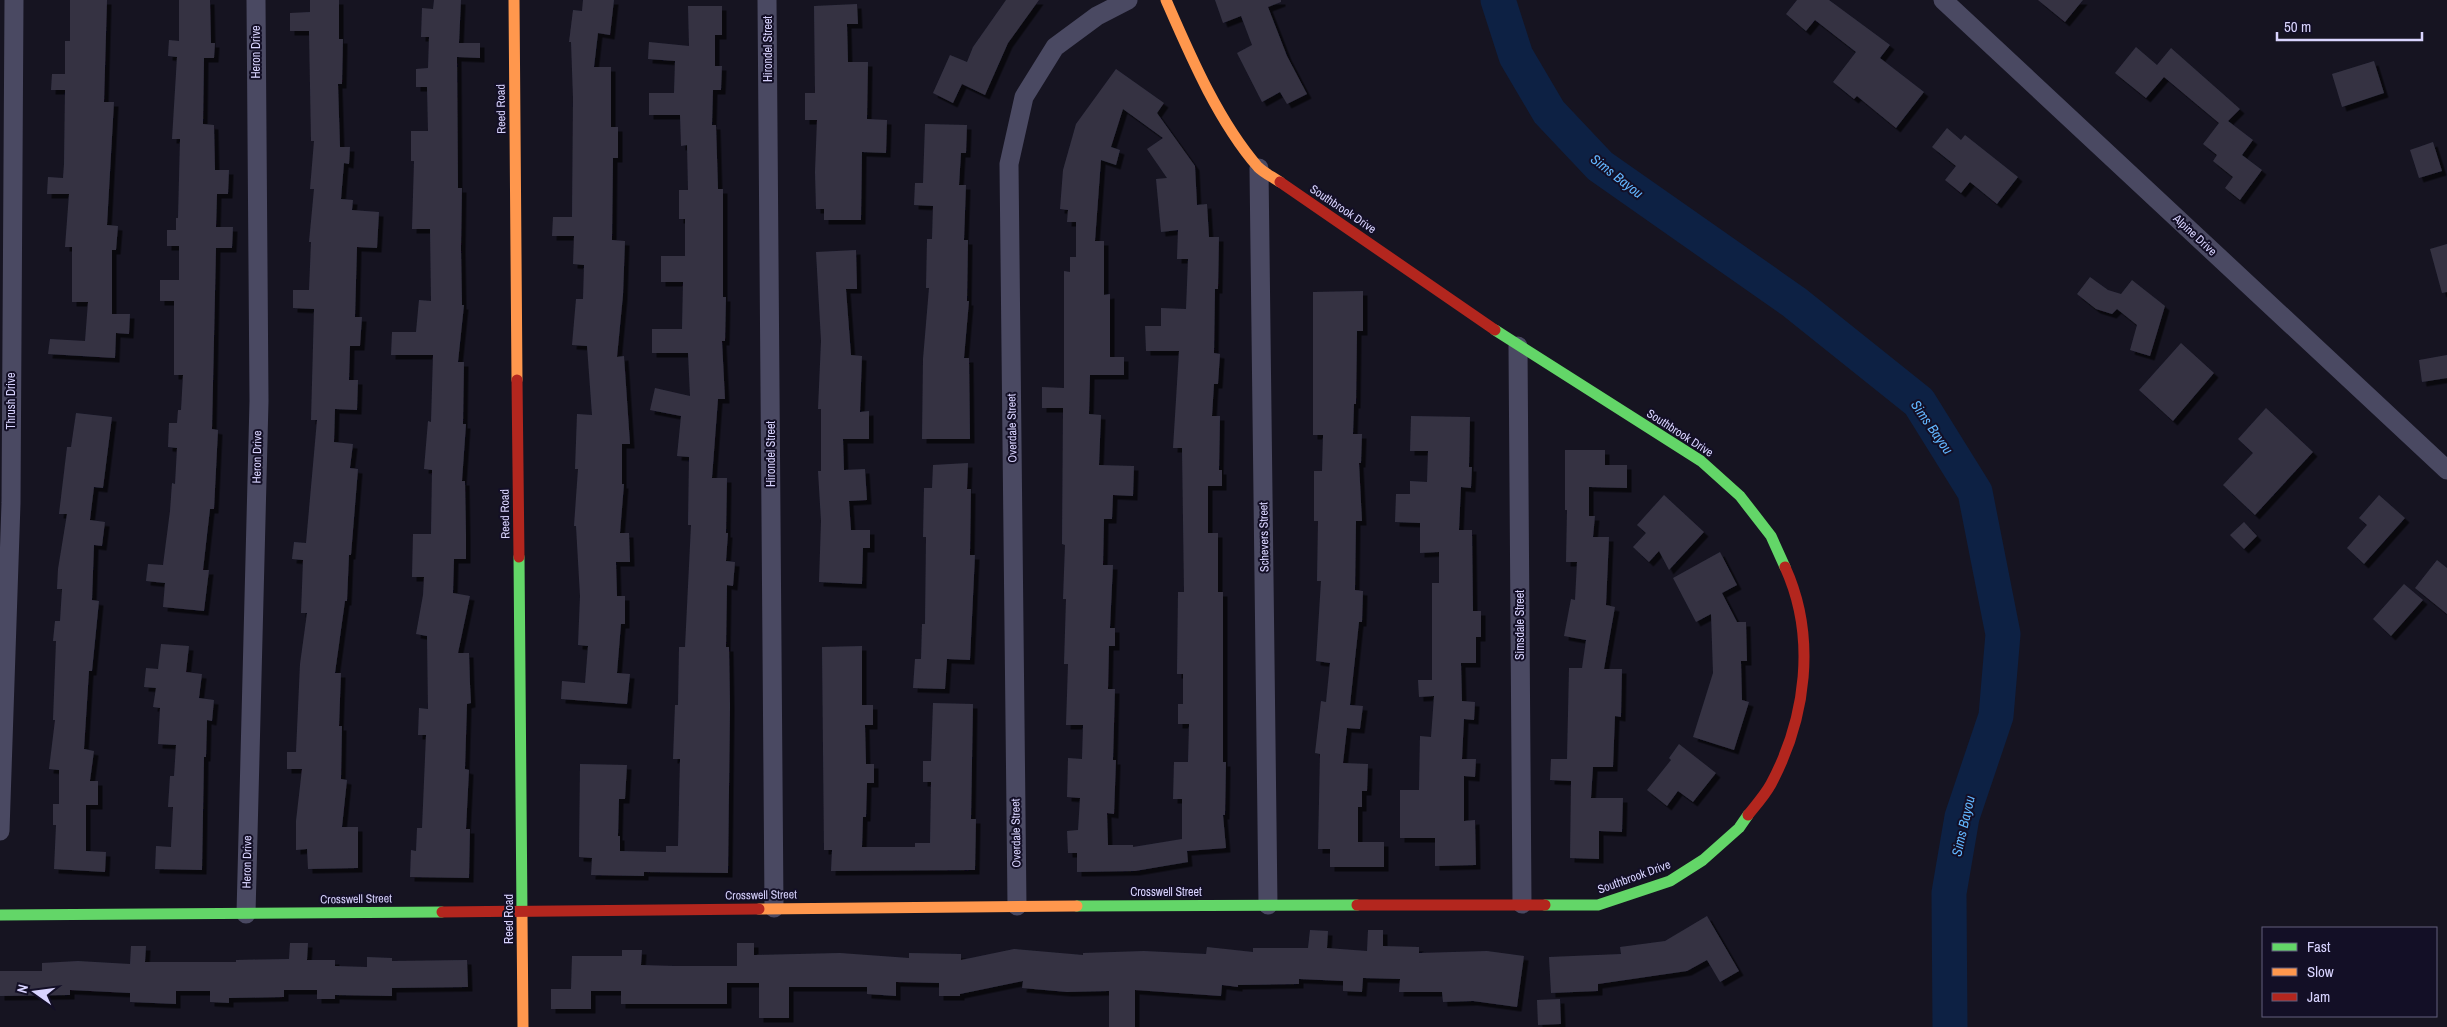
<svg xmlns="http://www.w3.org/2000/svg" width="2447" height="1027" viewBox="0 0 2447 1027" font-family="'Archivo Narrow',sans-serif">
<style>
.lines{fill:none;stroke-linecap:round;stroke-linejoin:round}
.river{stroke:#0d2144;stroke-width:35}
.building{fill:#343243;fill-rule:evenodd;filter:url(#shadow)}
.street{stroke:#4a4962;stroke-width:19}
.fast{stroke:#63d668;stroke-width:11}
.slow{stroke:#ff974d;stroke-width:11}
.jam{stroke:#b3261e;stroke-width:11}
.labels{text-anchor:middle;dominant-baseline:central;stroke-width:4;stroke-linejoin:round;paint-order:stroke}
.street-label{font-size:12px;fill:#d9d4ff;stroke:#130f26}
.water-label{font-size:14px;font-style:italic;fill:#62b6ff;stroke:#130f26}
</style>
<defs>
<filter id="shadow"><feDropShadow dx="4.5" dy="4.5" stdDeviation="0" flood-color="#0009"/></filter>
</defs>
<rect width="100%" height="100%" fill="#161421"/>
<g class="lines">
<path class="river" d="M1498,0L1516,56L1549,112L1600,166L1794,302L1919,402L1975,492L2003,634L1996,716L1962,817L1949,893L1950,1027"/>
</g>
<path class="building" d="M70,0H107L104,102H114L107,225L118,226L116,250H112V314H130L129,334L116,333L115,358L48,354L50,339L85,341L88,302H72V247H65L69,194H47L48,177L63,178L64,164L65,90H51L52,74H65V41H70Z
M179,0H210L211,43H215L214,58H204L203,124L214,125L215,170H229L228,194H217L216,227H233L232,248H216L212,429L218,430L214,509H210L203,570H209L204,611L163,607L165,583L146,581L148,564L163,565L170,511L172,483L175,484L177,448L168,447L169,423H177L178,410H181L183,375H174V301H160V280H179V246H167V230H176V218H178L180,139H172L177,57L168,56L169,40L179,41Z
M310,0H339V39H343L342,84H338L340,147H350L349,164L344,163L341,199L353,200L352,210L379,212L377,248L357,247L355,317H362L360,346H350L349,380H358L357,410L335,409L334,442L353,444L350,468L358,469L351,555H349L347,601H345L335,673H341L339,726H342L341,779L347,780L342,827H358V868L308,869L307,849L296,850V821L302,769H287V752H296L300,664L307,613H301L303,560L292,559L294,542L306,543L317,420H311L314,309L293,308V290H309L311,242H309L314,189H310L314,141H311L309,31H290V13L310,12Z
M434,0H461L459,43H480V58L457,57L458,188H462L461,248L462,305H464L458,362H464L463,424H466L462,481H465L466,535V559H454L453,593L470,596L458,653H469L470,684L471,703L467,704L465,769L469,770L466,829H470L469,878L410,877L411,850L416,851L417,828H422L426,735H418L419,708L428,709L427,636L416,634L423,595L424,577H412L413,534H431L432,470L424,469L428,421L431,422L433,355H391L392,332H416L419,300L431,301L430,229H412L414,161H411V131H428L427,87H416V69L428,68L429,37H421L422,8L433,9Z
M583,0H614L610,35L598,33L594,67H611V127H618V158H613L612,240L625,241L623,295L617,357L624,356L630,444H622V484H624L620,533H629L630,562H616L617,596H625V624H621L617,673L630,674L627,704L561,699L562,681L585,683L588,646L578,645L580,596L576,526H574L578,469H575L577,414L592,415L587,346L572,345L576,299H583L584,265L573,264L574,236H552L553,217H572L573,98L571,42H569L573,10L582,11Z
M1006,0H1039L1008,43L985,95L962,84L953,103L933,93L950,55L967,62L973,47Z
M1215,0H1281V2L1268,7L1287,56L1307,94L1287,104L1280,92L1262,102L1237,53L1252,45L1241,16L1223,23Z
M1797,0H1829L1890,45L1880,58L1924,92L1896,128L1857,96L1854,99L1833,82L1856,52L1815,20L1806,31L1786,14Z
M2038,0H2083L2065,22Z
M857,4L858,24H847L848,62H868L867,119L887,120L886,153L862,152L861,220H824V209H816L815,172L817,120H805V93H815L814,6Z
M688,6H722V35H715V66H722L721,90H713L712,125H716L718,189H723V297H726L725,341H722L725,399H718L712,478H727L726,533H728L726,561L735,562L733,586L727,585L726,647H729L730,706L728,873L644,872V876L591,875L592,858L579,857L580,764L627,765L625,799H619L618,836H620V851L666,852V846H678L680,759H673L675,705H678L679,647H685L691,525H688L689,457L677,456L681,416L650,410L655,388L690,396L688,353H652V329H682L683,282H661V256H685V219H679V190H688L687,145L681,146L680,115H649V93H674L675,61L648,59L649,42L689,46Z
M2136,47L2157,65L2171,48L2240,109L2228,121L2253,140L2242,155L2262,170L2240,200L2225,188L2233,177L2213,161L2217,155L2203,144L2219,123L2164,77L2146,98L2115,73Z
M2374,61L2384,93L2342,107L2332,74Z
M1116,69L1164,103L1157,113L1195,166L1197,205L1207,204L1209,237H1219L1218,289H1215L1214,353L1220,354L1218,384H1214L1212,416H1220L1219,470H1222V486H1208V533H1218V592H1223V762H1226L1225,815H1223L1226,848L1187,851L1188,862L1135,871L1077,872V853H1068L1067,831L1078,830L1080,798L1067,797L1068,758L1082,759L1083,725H1066L1068,664H1064L1066,599H1063L1065,545L1062,544L1063,408H1042V387L1064,388V271L1070,272V257H1076V222H1067L1068,210L1060,209L1063,170L1076,124ZM1123,109L1163,138L1147,149L1167,178L1156,179L1161,232L1178,230L1177,259H1188L1186,309L1161,308V326H1145L1146,351H1179L1173,448H1182L1184,592H1178L1177,674H1183V704H1178V724H1189L1188,762H1174L1173,799H1182V839L1133,847V845H1108L1107,813L1114,814L1116,760H1113L1115,689H1108L1109,646H1115V628H1110L1113,565H1103L1104,519H1112L1113,495L1133,496L1134,466L1099,465L1101,415L1089,414L1090,375H1124V357H1110V294L1104,295V241H1095L1101,160L1116,165L1120,150L1111,147Z
M925,124L967,125L966,153H961L959,185H966L964,240H968L967,301H969L964,358H969L970,439H922L923,359L929,288H926L927,239H932L933,206L914,205L915,183H923Z
M1947,128L1961,140L1965,135L2018,177L1997,204L1970,182L1961,193L1945,180L1956,166L1932,147Z
M2433,142L2442,171L2419,178L2410,150Z
M2447,244V292L2442,293L2430,249Z
M856,250L857,289H846L851,355L862,356L860,412L869,411V439H843L844,470L865,469L867,500L849,501L851,530H870V548H863L862,584L819,582L821,521L818,471H821V409H818L821,341L816,252Z
M2090,277L2108,290L2121,294L2132,280L2165,306L2150,356L2130,350L2137,325L2117,309L2112,314L2096,309L2077,294Z
M1363,291V331H1357L1356,404H1354L1353,434H1362L1361,463H1359L1362,521H1356L1355,590L1363,591L1362,622H1359L1350,705L1363,706L1360,729L1347,728L1343,763L1368,764L1367,791H1362V807H1358V842H1384V867H1330V849H1318L1320,754L1315,753L1321,701L1326,702L1330,663L1316,661L1321,581H1317L1318,521H1314V471H1322L1323,435H1313V292Z
M2181,343L2214,373L2173,421L2139,390Z
M2447,355V378L2422,382L2419,360Z
M2266,408L2313,452L2255,515L2223,485L2253,453L2238,439Z
M76,413L112,417L103,488L94,487L90,520L105,522L102,546L94,545L92,600L99,601L92,671H89L84,749L94,751L90,781H98V805H86V851L106,852L105,872L54,869L56,825H53V804H59V770L49,769L55,720H53L56,641H53L55,621H60L62,589H57L58,569L67,514H59L67,447H71Z
M1411,416L1470,417L1469,467H1472L1471,488L1461,487L1459,530H1472L1473,611H1481V637H1476V663H1461L1462,701L1475,702L1474,720L1464,719L1462,759H1476L1475,777L1464,776V821L1475,820L1476,865L1435,866V838H1400V790H1419L1420,736L1431,737L1434,696L1419,697L1418,680H1432V583H1439V552L1420,553V523L1395,522L1396,494H1410V481L1427,482L1428,451H1410Z
M1565,450H1605V465H1627V488L1589,487V516H1595L1593,537H1609L1606,605L1615,607L1604,669H1622L1621,717L1615,716L1613,767H1593L1591,798H1623L1622,832L1599,831V859L1570,858L1571,781L1550,780L1551,759H1567L1569,668H1582L1586,640L1564,636L1571,599L1575,600L1577,562H1566L1567,510H1565Z
M968,463L967,489H971L970,555H975L970,660L947,659L945,689L913,688L915,659H921L922,624H925L926,537H923L924,488H932L933,465Z
M1664,495L1704,532L1669,570L1659,551L1649,562L1633,547L1646,533L1637,525Z
M2379,495L2405,518L2364,564L2347,548L2367,525L2359,518Z
M2244,522L2257,536L2244,549L2230,535Z
M1720,552L1737,585L1722,593L1737,622H1746L1747,661H1741L1742,700L1749,702L1734,750L1693,737L1713,673L1711,614L1696,622L1673,578Z
M2437,560L2447,568V614L2415,588Z
M2404,584L2423,600L2391,636L2373,619Z
M161,644L189,646L186,672L202,674L199,698L214,700L212,721L207,720L206,757H204L202,870L155,869L156,846L171,847L173,807H168L170,776H174L176,745L158,744L160,708L153,707L156,688L144,687L146,668L158,669Z
M862,646V705H873V725H865L866,764H874V783H867L866,817H863L862,847H915V843H930L931,782H923V761H931L933,703L973,704L971,819H976L975,870L831,871L832,850H824L822,647Z
M1679,744L1716,773L1693,802L1678,791L1667,806L1647,790L1671,760L1669,758Z
M1707,916L1739,971L1720,982L1707,960L1687,971L1598,984V991L1551,993L1549,957L1621,954L1620,947L1665,941Z
M1310,930L1328,931L1327,948L1367,951L1368,930H1383V946L1419,947V953L1487,951L1524,956L1517,1007L1473,1001L1443,1002L1442,992H1399L1400,979L1363,978L1362,992L1343,991V981L1299,979V984L1238,985V987L1222,985L1221,996L1135,990V1027H1109V991L1067,992L1022,988L1023,981L960,994V996H939V983L896,982V996L867,994V987H789V1018H759V983H727V1004H621V991H591V1009H551V989H571L572,956H622V950H642L641,965L675,966H737V943H754V955L840,953L909,958V953L961,954V960L1014,949L1083,955V953L1144,951L1206,954L1207,947L1253,952V948H1308Z
M290,943H308L307,960H335V966L367,967V957L392,958V961L467,960L468,987L392,988V996L335,995V999H317V990H284V997L229,998V1003L210,1002V991H176V1004L130,1002V993L70,990V995L0,996V971H42V963L78,961L130,964L131,946H146L145,962H236V960L289,959Z
M1560,999L1561,1024L1538,1025L1537,1000Z"/>
<g class="lines">
<path class="street" d="M767,0L774,908
M1943,0L2447,470
M1259,168L1268,905
M1518,346L1522,904
M0,831L11,503L14,0
M1017,906L1009,164L1024,97L1055,47L1097,16L1128,0
M246,914L259,401L256,0"/>
<path class="fast" d="M1495,330L1701,461L1740,496L1771,536L1785,567
M519,557L522,915
M1545,905H1598L1670,881L1703,860L1739,828L1748,815
M1077,906L1357,905
M0,915L442,912"/>
<path class="slow" d="M514,0L517,380
M1166,0C1190,55 1218,121 1258,167C1264,173 1273,177 1280,182
M759,909L1077,906
M522,915L523,1027"/>
<path class="jam" d="M1280,182L1495,330
M517,380L519,557
M1748,815C1756,805 1765,795 1771,784C1806,718 1817,637 1785,567
M1357,905H1545
M442,912L759,909"/>
</g>
<g class="labels">
<g class="street-label">
<text transform="translate(768 49) rotate(-90)">Hirondel Street</text>
<text transform="translate(256 52) rotate(-90)">Heron Drive</text>
<text transform="translate(501 109) rotate(-91)">Reed Road</text>
<text transform="translate(1343 209) rotate(34)">Southbrook Drive</text>
<text transform="translate(2195 235) rotate(43)">Alpine Drive</text>
<text transform="translate(11 401) rotate(-90)">Thrush Drive</text>
<text transform="translate(1012 428) rotate(-91)">Overdale Street</text>
<text transform="translate(1680 433) rotate(33)">Southbrook Drive</text>
<text transform="translate(771 454) rotate(-90)">Hirondel Street</text>
<text transform="translate(257 457) rotate(-89)">Heron Drive</text>
<text transform="translate(505 514) rotate(-91)">Reed Road</text>
<text transform="translate(1264 537) rotate(-91)">Schevers Street</text>
<text transform="translate(1520 625) rotate(-90)">Simsdale Street</text>
<text transform="translate(1016 833) rotate(-91)">Overdale Street</text>
<text transform="translate(247 862) rotate(-89)">Heron Drive</text>
<text transform="translate(1634 877) rotate(-20)">Southbrook Drive</text>
<text x="1166" y="892">Crosswell Street</text>
<text transform="translate(761 895) rotate(-1)">Crosswell Street</text>
<text transform="translate(356 899) rotate(-1)">Crosswell Street</text>
<text transform="translate(509 919) rotate(-90)">Reed Road</text>
</g>
<g class="water-label">
<text transform="translate(1617 176) rotate(38)">Sims Bayou</text>
<text transform="translate(1932 427) rotate(55)">Sims Bayou</text>
<text transform="translate(1963 826) rotate(-77)">Sims Bayou</text>
</g>
</g>
<rect x="2262" y="927" width="175" height="90" fill="#130f26" stroke="#625e7d"/>
<rect x="2272" y="943" width="25" height="8" fill="#63d668" stroke="#625e7d"/>
<text x="2307" y="952" font-size="15" fill="#d9d4ff">Fast</text>
<rect x="2272" y="968" width="25" height="8" fill="#ff974d" stroke="#625e7d"/>
<text x="2307" y="977" font-size="15" fill="#d9d4ff">Slow</text>
<rect x="2272" y="993" width="25" height="8" fill="#b3261e" stroke="#625e7d"/>
<text x="2307" y="1002" font-size="15" fill="#d9d4ff">Jam</text>
<g transform="translate(35 992) rotate(284)" stroke="#130f26" stroke-width="4" paint-order="stroke">
<path d="M0-4L9 19L0 12L-9 19Z" fill="#d9d4ff"/>
<text y="-8" font-size="14" font-weight="bold" text-anchor="middle" fill="#d9d4ff">N</text>
</g>
<path d="M2277 32v8h145v-8" fill="none" stroke="#d9d4ff" stroke-width="2.5"/>
<text x="2284" y="32" font-size="15" fill="#d9d4ff" stroke="#130f26" stroke-width="4" paint-order="stroke">50 m</text>
</svg>
